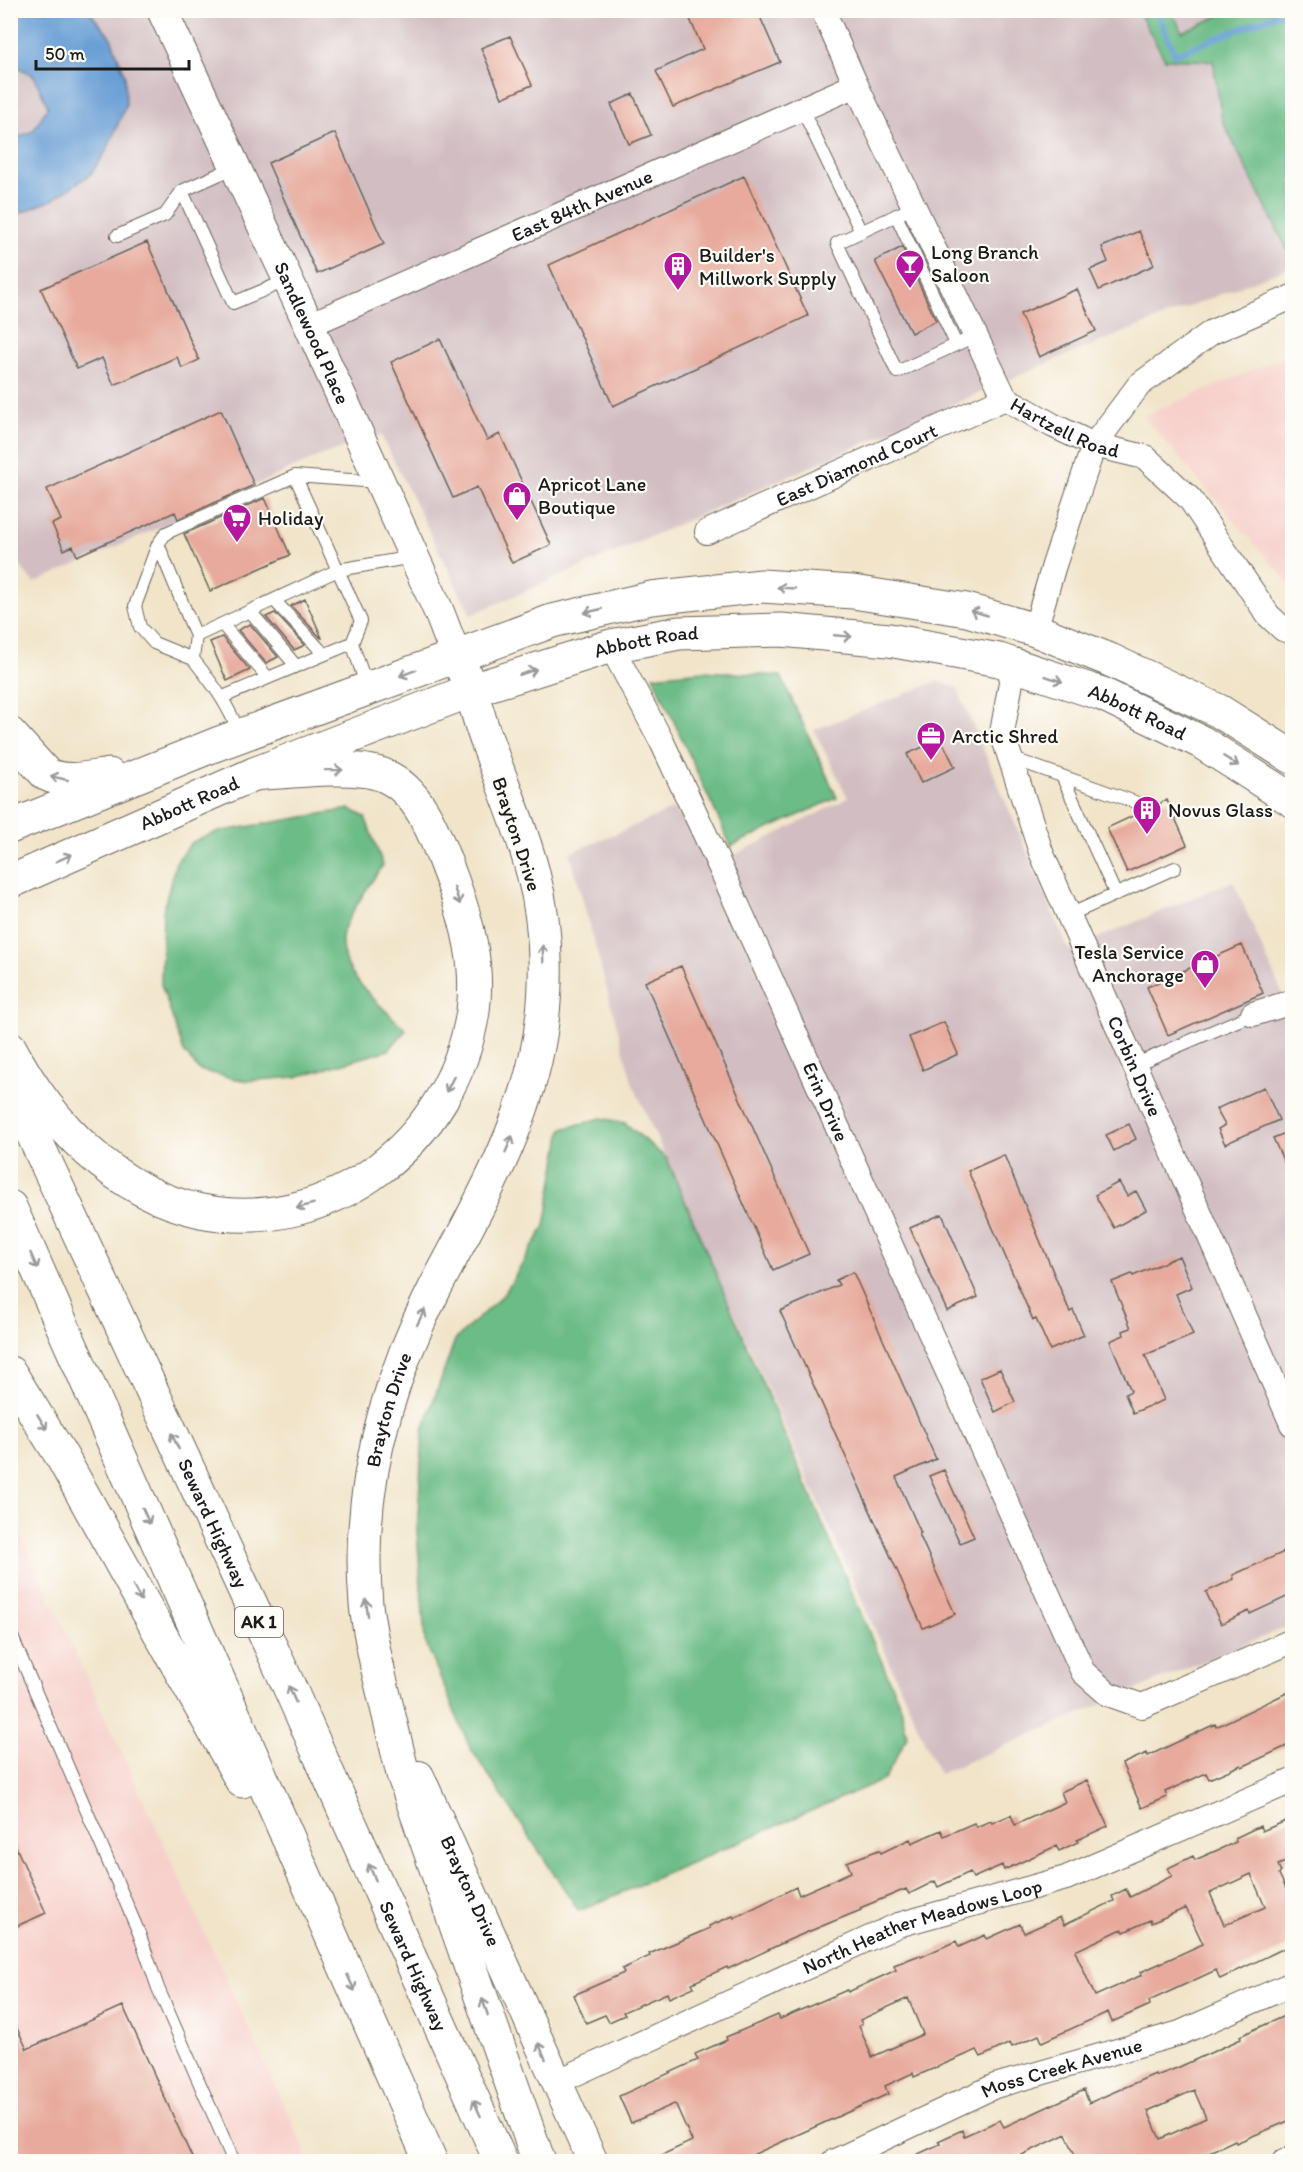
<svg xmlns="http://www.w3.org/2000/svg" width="1303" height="2172" viewBox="0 0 1303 2172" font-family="Itim,sans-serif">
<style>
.built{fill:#f7d0cb}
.industrial{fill:#d2bec2}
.forest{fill:#6cbc87;stroke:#446c52;stroke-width:1.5}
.water{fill:#679ed5;stroke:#425d78;stroke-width:1.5}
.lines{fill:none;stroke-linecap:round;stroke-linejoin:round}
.stream{stroke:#679ed5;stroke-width:6}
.building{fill:#e7aa9c;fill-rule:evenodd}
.service-casing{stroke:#676259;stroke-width:14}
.minor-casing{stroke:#676259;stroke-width:26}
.tertiary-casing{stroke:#676259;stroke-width:32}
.secondary-casing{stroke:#676259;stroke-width:35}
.motorway-casing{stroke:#676259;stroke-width:35}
.service{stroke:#fff;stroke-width:12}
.minor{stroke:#fff;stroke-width:24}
.tertiary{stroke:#fff;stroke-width:30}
.secondary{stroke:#fff;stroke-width:33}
.motorway{stroke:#fff;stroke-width:33}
.oneway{stroke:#999}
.labels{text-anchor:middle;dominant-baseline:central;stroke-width:4.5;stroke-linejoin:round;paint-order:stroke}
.shield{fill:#fdfcf7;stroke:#605f5e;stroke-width:1.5}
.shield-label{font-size:18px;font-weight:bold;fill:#1c1c1c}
.street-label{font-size:20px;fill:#1c1c1c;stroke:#fdfcf7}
.poi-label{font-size:20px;fill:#1c1c1c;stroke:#fdfcf7;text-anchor:start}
</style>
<rect width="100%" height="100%" fill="#fdfcf7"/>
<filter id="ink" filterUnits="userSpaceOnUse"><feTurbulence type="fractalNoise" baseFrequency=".0167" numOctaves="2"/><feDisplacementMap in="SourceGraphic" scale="12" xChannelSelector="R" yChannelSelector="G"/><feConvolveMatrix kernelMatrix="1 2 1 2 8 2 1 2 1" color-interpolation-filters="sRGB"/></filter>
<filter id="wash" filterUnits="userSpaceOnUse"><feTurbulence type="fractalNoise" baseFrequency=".008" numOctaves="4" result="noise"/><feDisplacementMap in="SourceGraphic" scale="24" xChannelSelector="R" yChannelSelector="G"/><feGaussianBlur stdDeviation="1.35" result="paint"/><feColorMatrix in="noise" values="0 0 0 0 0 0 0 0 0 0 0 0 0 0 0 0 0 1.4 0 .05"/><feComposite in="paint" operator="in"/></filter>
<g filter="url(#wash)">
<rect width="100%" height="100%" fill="#f1e4c9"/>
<path class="built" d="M1292,354V587L1143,416Z
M11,1513L310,2161H11Z"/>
<path class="industrial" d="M11,11H1292V266L1057,359L471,615L381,435L327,453L34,583L11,555Z
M938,681L957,688L1069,950L1233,881L1292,1016V1625L1151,1683L939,1774L632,1082L570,853L673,809L729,858L848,798L814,730Z"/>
<path class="forest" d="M1138,11H1172L1182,32L1230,11H1292V259L1222,120L1213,61L1165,59Z
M703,671L781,676L837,798L731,846L653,676Z
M350,809L365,817L383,865C370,884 356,904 346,924C326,965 381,1005 406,1030L389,1050L296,1077L245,1081L199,1070L184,1052L161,984L163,911L176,862L192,842L217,832Z
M601,1118L625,1123L667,1159L901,1707L907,1737L885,1779L579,1911L470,1748L425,1641L417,1531L423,1430L455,1340L505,1293L545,1226L562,1129Z"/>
<path class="water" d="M11,10L89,11L111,38L125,75L126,105L107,150L91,174L52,200L11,217V140L33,131L48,107L34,76L11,63Z"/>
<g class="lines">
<path class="stream" d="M1156,10L1175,54L1289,10"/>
</g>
<g id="blocks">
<path class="building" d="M686,10H757L780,62L673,107L656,71L703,49Z
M510,36L532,85L502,98L481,48Z
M633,94L651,135L629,144L611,104Z
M335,133L384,244L317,274L268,163Z
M744,176L808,316L613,406L549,265Z
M1139,231L1154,265L1099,290L1090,270L1108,262L1102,247Z
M147,242L199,360L182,368L177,357L114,385L102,358L77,369L41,289Z
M902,247L936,321L911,333L875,261Z
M1077,289L1096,331L1039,357L1020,314Z
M440,339L487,440L500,434L551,545L512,563L477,487L453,498L391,362Z
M221,410L254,485L178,519L175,512L77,556L73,546L64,550L52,524L61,520L47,489Z
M265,498L290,555L210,591L184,534Z
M305,599L322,638H321L291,606Z
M275,613L305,645L294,650L266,617Z
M250,624L278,657L266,663L238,630Z
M222,637L250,670L227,681L210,642Z
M941,739L955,767L921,783L907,754Z
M1167,800L1187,845L1127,872L1107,828Z
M1242,945L1263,993L1168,1035L1147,987Z
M681,966L809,1254L773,1270L645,982Z
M944,1022L958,1054L923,1070L909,1037Z
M1264,1087L1279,1120L1225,1144L1218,1129L1225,1125L1216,1109Z
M1129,1124L1136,1139L1114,1151L1106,1135Z
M1293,1130V1182L1273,1138Z
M1004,1155L1070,1312L1073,1310L1084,1335L1050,1350L1036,1319L1033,1320L968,1171Z
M1119,1182L1127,1196L1136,1191L1146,1210L1114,1228L1095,1195Z
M942,1214L978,1297L947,1311L910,1228Z
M1179,1256L1192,1287L1176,1294L1193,1335L1145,1355L1164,1400L1133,1413L1125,1394L1131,1391L1110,1341L1124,1335L1123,1331L1131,1328L1112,1282L1132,1274L1133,1276Z
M853,1272L936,1459L896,1477L921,1533L919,1534L955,1614L923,1628L780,1311L839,1285L836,1280Z
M1000,1369L1015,1402L995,1412L980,1378Z
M944,1470L974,1537L960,1543L929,1476Z
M1293,1548V1594L1250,1614L1249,1611L1221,1624L1206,1592L1234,1579L1233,1575Z
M1293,1690V1743L1242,1767L1241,1765L1209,1779L1206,1773L1165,1792L1167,1797L1142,1808L1122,1764L1147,1753L1148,1756L1215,1724L1216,1727Z
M1087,1780L1108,1826L1077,1840L1078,1842L1059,1851L1056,1846L1004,1870L1002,1865L973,1878L970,1872L938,1887L935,1881L909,1894L906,1889L860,1908L861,1910L839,1919L791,1939L728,1969L727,1967L692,1983L694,1987L669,1998L667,1993L623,2012L625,2015L609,2022L605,2015L586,2023L574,1995L624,1973L622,1969L650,1956L649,1954L710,1928L709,1926L733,1916L734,1918L796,1887L799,1895L851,1872L847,1862L879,1850L881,1853L910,1839L912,1843L941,1830L944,1836L974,1823L976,1827L991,1821L992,1823L1011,1815L1015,1825L1065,1802L1061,1792Z
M1293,1818V1859L1278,1865L1281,1872L1279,1874L1293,1904V1944L1220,1979L1216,1970L1149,2001L1150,2005L1112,2022L1108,2012L1042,2042L1039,2035L1012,2047L1010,2043L981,2057L977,2050L914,2077L913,2073L885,2086L888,2094L737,2162H647L692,2141L676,2105L674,2104L631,2123L619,2096L698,2060L695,2054L727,2040L726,2037L778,2015L780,2019L847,1990L848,1992L896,1970L894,1965L920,1955L921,1957L956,1941L959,1947L985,1935L987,1939L1020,1924L1024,1933L1060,1917L1064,1925L1114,1901L1112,1896L1126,1889L1130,1897L1172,1876L1168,1868L1193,1856L1195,1860L1236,1842L1235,1838L1260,1826L1262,1831ZM1251,1874L1265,1907L1224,1925L1210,1893ZM1186,1908L1203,1944L1141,1972L1142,1975L1095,1996L1075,1951L1122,1929L1124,1932L1150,1920L1151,1923ZM908,1998L923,2034L872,2057L859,2026L862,2024L860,2020Z
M10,1834L46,1913L10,1929Z
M123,2006L194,2162H10V2014L27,2049Z
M1293,2012V2044L1288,2046L1293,2056V2119L1236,2143L1235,2140L1188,2162H1078L1066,2134L1007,2162H901L940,2144L938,2141L962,2130L964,2136L1000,2120L1004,2127L1084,2090L1089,2103L1155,2074L1156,2076L1177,2068L1241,2039L1240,2036ZM1194,2090L1206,2118L1160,2139L1148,2111Z"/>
</g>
</g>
<g filter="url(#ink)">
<use href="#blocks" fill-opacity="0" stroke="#676259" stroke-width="1.5"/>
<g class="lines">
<g class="service-casing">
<path id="service" d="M802,109L861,232
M235,167L182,191L233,303L288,280
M914,207L837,243L897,372L975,336
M896,215L956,344
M117,236L165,215L182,191
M295,476L378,482
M158,544L135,606L140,627L154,643L193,659
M274,600L324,654
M250,611L296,666
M222,624L268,678L223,697
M196,636L338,570L413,557
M268,678L352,643
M240,735C228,704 213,684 193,659L196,636L158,544L166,533L295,476L361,621L352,643L367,687
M1011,758L1135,802
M1062,776L1116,895
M1069,915L1175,868
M1134,1065L1253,1014
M10,1632L139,1933L158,1988L234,2162"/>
</g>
<g class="minor-casing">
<g id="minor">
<path id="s1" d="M823,10L856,85L1005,398L1052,425L1094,445L1145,457L1190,499L1268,615L1283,629L1292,632"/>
<path id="s2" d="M309,325L856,85"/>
<path id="s3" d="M707,532L1005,398"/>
<path d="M1035,630L1054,565L1094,445L1139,385L1212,332L1292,297"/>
<path id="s4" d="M611,646L662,742L717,860L1083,1672L1108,1694L1142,1706L1292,1641"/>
<path id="s5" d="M1014,665L1002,733L1041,852L1292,1424"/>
<path d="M1253,1014L1292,1002"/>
<path id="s6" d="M557,2082L898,1925L1066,1878L1292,1781"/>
<path id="s7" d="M833,2162L995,2086L1180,2033L1292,1984"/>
<path d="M1284,2162L1292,2158"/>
</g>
</g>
<g class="tertiary-casing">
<g id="tertiary">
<path id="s8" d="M162,10L309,325L439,612L456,656"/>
<path id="s9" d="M419,1776L593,2162"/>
</g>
</g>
<g class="secondary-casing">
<g id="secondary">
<path d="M10,734L46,774C66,784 87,778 109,775"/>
<path d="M10,827L217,744L552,621L651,598L762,586L853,592L967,610L1035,630L1110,660L1219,711L1292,757"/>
<path id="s10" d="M10,882L254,774L472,690L611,646L679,633L781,630L889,640L999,660L1102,694L1201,742L1292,800"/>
<path id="s11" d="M377,1666C373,1646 368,1625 366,1604C356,1493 384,1388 434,1290C473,1215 516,1144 535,1061C549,1001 549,932 533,873C522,829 503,787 488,744C478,719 474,694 463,670"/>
</g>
</g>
<g class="motorway-casing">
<g id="motorway">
<path d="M10,1048C49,1123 115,1193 201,1211C331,1237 454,1140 473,1011C479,966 468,923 452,880C438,844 423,791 383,775C355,763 286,772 254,774"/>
<path id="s12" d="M10,1085L288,1684L501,2162"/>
<path d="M10,1207L431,2162"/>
<path d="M10,1373L62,1457L242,1781"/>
<path d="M377,1666L403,1774L539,2162"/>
</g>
</g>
<use href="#service" class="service"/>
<use href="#minor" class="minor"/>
<use href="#tertiary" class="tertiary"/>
<use href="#secondary" class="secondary"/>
<use href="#motorway" class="motorway"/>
</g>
<defs><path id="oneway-shaft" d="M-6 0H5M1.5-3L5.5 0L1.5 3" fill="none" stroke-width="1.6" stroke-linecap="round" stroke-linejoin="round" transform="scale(1.5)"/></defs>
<g class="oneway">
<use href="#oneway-shaft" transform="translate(786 588) rotate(-177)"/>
<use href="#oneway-shaft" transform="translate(593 611) rotate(167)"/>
<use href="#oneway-shaft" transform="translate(979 613) rotate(-164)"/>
<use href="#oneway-shaft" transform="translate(843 636) rotate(5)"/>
<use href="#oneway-shaft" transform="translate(528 672) rotate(-18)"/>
<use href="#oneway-shaft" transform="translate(408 673) rotate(160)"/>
<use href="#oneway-shaft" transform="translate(1054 679) rotate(18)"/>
<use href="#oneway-shaft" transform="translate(1231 761) rotate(32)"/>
<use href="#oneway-shaft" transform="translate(334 770) rotate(-1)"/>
<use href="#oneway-shaft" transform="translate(59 778) rotate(-167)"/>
<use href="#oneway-shaft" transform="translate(64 858) rotate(-24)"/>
<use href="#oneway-shaft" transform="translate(457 896) rotate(71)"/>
<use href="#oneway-shaft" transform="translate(543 954) rotate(-92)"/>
<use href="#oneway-shaft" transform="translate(450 1084) rotate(117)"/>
<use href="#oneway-shaft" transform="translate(509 1144) rotate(-67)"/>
<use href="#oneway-shaft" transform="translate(305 1206) rotate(165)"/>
<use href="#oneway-shaft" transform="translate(34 1261) rotate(66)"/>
<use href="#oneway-shaft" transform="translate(421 1317) rotate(-64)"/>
<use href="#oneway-shaft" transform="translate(42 1422) rotate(59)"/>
<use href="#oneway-shaft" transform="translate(175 1441) rotate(-115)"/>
<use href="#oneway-shaft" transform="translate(146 1516) rotate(66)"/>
<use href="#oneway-shaft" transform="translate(137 1593) rotate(61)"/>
<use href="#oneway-shaft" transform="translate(367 1608) rotate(-97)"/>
<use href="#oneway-shaft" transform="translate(292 1694) rotate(-114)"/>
<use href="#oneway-shaft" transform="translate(372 1872) rotate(-114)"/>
<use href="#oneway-shaft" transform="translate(351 1983) rotate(66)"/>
<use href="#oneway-shaft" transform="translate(485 2007) rotate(-109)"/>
<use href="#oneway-shaft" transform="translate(542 2051) rotate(-114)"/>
<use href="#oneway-shaft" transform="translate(477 2108) rotate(-114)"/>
</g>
</g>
<defs>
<g id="bar-pin" transform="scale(1.5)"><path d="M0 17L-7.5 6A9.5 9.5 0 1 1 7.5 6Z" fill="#b5179e" stroke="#fdfcf7"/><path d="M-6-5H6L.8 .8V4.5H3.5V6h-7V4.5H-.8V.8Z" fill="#fff"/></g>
<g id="building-pin" transform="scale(1.5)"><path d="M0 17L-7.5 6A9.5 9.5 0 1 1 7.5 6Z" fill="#b5179e" stroke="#fdfcf7"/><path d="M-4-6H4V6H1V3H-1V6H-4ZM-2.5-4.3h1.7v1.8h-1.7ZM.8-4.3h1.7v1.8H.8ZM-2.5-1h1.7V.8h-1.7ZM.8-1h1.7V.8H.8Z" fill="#fff"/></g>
<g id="shop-pin" transform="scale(1.5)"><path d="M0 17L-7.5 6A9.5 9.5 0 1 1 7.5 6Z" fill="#b5179e" stroke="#fdfcf7"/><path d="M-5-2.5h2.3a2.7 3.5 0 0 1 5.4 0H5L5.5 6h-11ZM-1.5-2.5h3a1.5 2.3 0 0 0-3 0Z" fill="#fff"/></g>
<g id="supermarket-pin" transform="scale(1.5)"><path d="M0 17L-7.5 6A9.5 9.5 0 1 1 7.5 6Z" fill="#b5179e" stroke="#fdfcf7"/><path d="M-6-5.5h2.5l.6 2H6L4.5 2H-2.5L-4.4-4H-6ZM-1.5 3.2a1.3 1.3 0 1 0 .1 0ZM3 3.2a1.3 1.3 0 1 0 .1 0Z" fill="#fff"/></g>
<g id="office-pin" transform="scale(1.5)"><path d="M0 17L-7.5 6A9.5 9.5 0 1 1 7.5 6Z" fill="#b5179e" stroke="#fdfcf7"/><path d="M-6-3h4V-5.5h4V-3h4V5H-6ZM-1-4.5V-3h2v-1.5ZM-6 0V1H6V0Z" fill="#fff"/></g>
</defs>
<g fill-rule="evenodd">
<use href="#bar-pin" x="910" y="264"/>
<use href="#building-pin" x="678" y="266"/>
<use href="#shop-pin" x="517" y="496"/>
<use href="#supermarket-pin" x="237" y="518"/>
<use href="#office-pin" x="931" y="736"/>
<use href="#building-pin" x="1147" y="810"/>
<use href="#shop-pin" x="1205" y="964"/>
</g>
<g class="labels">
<rect class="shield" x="235" y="1607" width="48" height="30" rx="4.5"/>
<g class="shield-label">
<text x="259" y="1622">AK 1</text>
</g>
<g class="street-label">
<text stroke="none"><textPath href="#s2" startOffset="298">East 84th Avenue</textPath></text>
<text stroke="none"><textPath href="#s8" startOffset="356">Sandlewood Place</textPath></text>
<text stroke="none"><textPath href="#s1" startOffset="496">Hartzell Road</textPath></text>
<text stroke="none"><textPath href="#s3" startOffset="164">East Diamond Court</textPath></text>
<text stroke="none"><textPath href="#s10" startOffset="682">Abbott Road</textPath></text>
<text stroke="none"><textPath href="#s10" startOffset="1186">Abbott Road</textPath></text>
<text stroke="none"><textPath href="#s10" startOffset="196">Abbott Road</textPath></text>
<text transform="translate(517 834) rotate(72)">Brayton Drive</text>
<text stroke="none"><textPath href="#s5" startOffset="428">Corbin Drive</textPath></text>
<text stroke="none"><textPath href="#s4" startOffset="504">Erin Drive</textPath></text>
<text stroke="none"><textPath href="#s11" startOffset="260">Brayton Drive</textPath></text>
<text stroke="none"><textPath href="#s12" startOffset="483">Seward Highway</textPath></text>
<text stroke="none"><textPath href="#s9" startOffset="126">Brayton Drive</textPath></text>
<text stroke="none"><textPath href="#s6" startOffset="398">North Heather Meadows Loop</textPath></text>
<text stroke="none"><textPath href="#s12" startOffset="969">Seward Highway</textPath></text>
<text stroke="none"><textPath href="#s7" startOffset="248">Moss Creek Avenue</textPath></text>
</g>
<g class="poi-label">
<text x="931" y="252">Long Branch<tspan x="931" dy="23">Saloon</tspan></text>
<text x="699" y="255">Builder's<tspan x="699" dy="23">Millwork Supply</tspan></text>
<text x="538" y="484">Apricot Lane<tspan x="538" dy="23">Boutique</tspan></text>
<text x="258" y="518">Holiday</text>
<text x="952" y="736">Arctic Shred</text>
<text x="1168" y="810">Novus Glass</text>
<text x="1184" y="952" text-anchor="end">Tesla Service<tspan x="1184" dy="23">Anchorage</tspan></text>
</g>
</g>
<rect width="1303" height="2172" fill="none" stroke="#fdfcf7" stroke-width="36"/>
<path d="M36 60v9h153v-9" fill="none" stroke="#1c1c1c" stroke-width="3"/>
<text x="45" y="60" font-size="18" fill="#1c1c1c" stroke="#fdfcf7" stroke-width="4.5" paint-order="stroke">50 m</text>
</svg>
